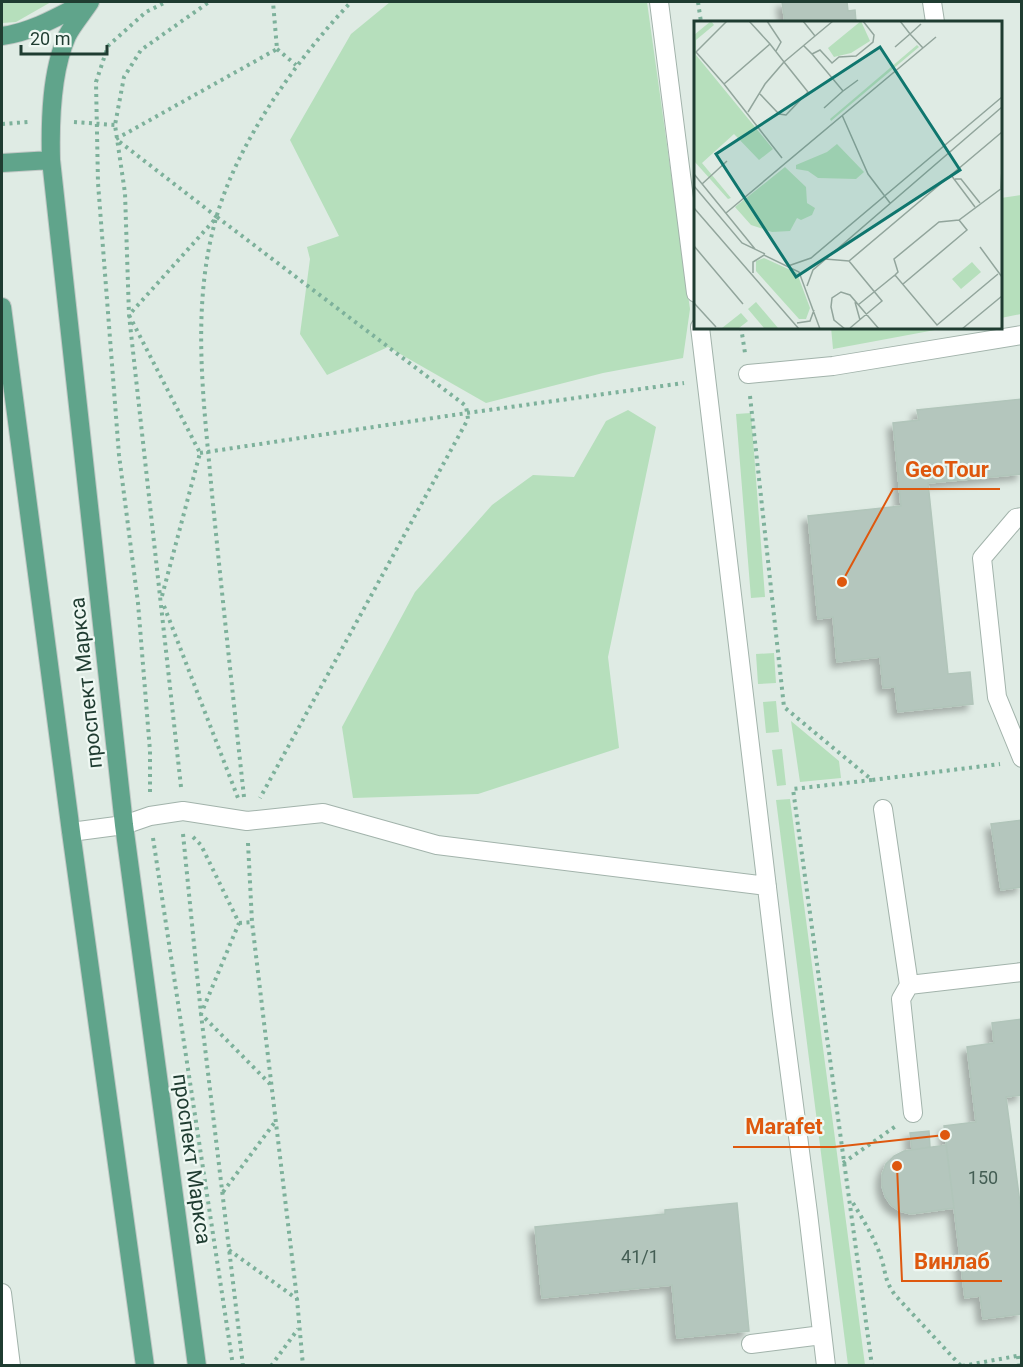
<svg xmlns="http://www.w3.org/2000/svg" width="1023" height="1367" viewBox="0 0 1023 1367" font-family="Roboto,sans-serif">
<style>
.green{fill:#b6dfbc}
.building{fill:#b4c6bd;stroke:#b1c5ba;stroke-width:1.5;filter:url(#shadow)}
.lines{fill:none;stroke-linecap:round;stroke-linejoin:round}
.minor-casing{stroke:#a2b3ab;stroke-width:20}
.major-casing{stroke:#c0c8c5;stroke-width:20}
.path{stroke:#7db19b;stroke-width:4;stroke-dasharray:3 4.5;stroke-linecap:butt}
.minor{stroke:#fff;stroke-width:18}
.major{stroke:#60a48b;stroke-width:18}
.labels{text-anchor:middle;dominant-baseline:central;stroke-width:4.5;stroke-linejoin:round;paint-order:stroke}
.number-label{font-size:18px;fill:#445e54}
.street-label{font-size:21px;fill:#1f3c31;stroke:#eff8f3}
.inset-road{fill:none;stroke:#92a59c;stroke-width:1.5}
.view{fill:#0f766e;fill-opacity:0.15;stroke:#0f766e;stroke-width:3}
.inset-edge{fill:none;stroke:#1f3c31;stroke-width:3}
.leader{fill:none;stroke:#de580e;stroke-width:2}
.callout-dot{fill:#de580e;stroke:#eff8f3;stroke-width:2}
.callout-label{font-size:22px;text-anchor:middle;font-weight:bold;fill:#de580e;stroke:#eff8f3;stroke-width:4.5;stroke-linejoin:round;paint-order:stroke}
</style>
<defs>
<filter id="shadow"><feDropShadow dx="-5.5" dy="5.5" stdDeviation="3" flood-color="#0004"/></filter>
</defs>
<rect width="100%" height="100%" fill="#dfebe4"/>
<path class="green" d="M2,2H51L16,22L2,23Z
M390,2H647L690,309L683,358L603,373L486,403L388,347L327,375L300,334L310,259L307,247L339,236L290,140L351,34Z
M1021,195V314L1001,318V198Z
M831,327H951L833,349Z
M628,410L656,427L608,657L619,748L478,794L353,798L342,727L415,592L492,505L533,475L574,477L606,421Z
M751,413L765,597L751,598L736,414Z
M774,653L776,683L758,684L756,654Z
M776,701L779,732L766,733L763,702Z
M791,721L839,761L841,778L800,782Z
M782,749L786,785L777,786L772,750Z
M790,799L865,1365H848L776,800Z"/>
<path class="building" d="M782,2H847L848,11L855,10L856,22H785Z
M1022,399V474L928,483L948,674L970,672L973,704L898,712L895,687L883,688L880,657L837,662L833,617L818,619L808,516L901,506L893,423L919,420L917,410Z
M1022,820V887L1001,890L991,824Z
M1022,1019V1095L1006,1097L1022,1218V1314L983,1319L980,1296L965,1298L944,1126L976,1122L967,1047L994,1043L992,1023Z
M929,1131L930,1147L912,1150L910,1133Z
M946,1145L954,1208L911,1214L900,1211L891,1205L885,1196L882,1186V1175L886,1164L894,1156L904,1151Z
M737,1203L749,1331L677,1338L672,1285L542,1298L535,1227L665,1214V1210Z"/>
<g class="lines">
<g class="minor-casing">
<path id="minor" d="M659,2L696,293
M932,2L935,22
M700,327L782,1013L808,1213L826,1366
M748,374L833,366L1022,335
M1022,517L1016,518L982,558L997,697L1022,758
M883,809L909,985
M71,832L124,825L150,816L183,811L247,821L323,813L437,845L767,886
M913,1113L901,999L909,985L1022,972
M2,1293L11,1366
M751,1344L822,1335"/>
</g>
<g class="major-casing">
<path id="major" d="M90,2C83,13 73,24 67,36C51,72 50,121 51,160L124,825L197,1366
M2,36C32,32 59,16 86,2
M2,163L51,160
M2,307L71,832L145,1366"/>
</g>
<path class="path" d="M698,2L701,22
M277,49L296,65
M74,122L115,125
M2,124L28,122
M217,217L466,406L468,419L260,798
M741,327L745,353
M750,396L784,707L872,780L1000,764
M200,453L467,413L684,383
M162,596L200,453L129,315L217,217L116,139L277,49L273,2
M164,606L238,798
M872,780L793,789L872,1366
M181,787L129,315L125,193L115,125L124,77L141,50L209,2
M150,792V751L138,603L119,455L98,183L96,82L108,46L146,12L166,2
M244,797C233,696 222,595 212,494C204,402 190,306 217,215C239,140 297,59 351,2
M183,834L201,1014L243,1366
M193,837L201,845L239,923L201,1014L270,1084
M153,838L233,1366
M248,843L252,922L297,1299L303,1366
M239,923L252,922
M843,1163L896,1126
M223,1192L275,1122
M853,1203C864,1221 875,1239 882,1260C886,1275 885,1281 895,1295L961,1366
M229,1250L297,1299
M1018,1356L1019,1366
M271,1366L298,1329
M962,1366L1022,1355"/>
<use href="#minor" class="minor"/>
<use href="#major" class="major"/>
</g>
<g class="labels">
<g class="number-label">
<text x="983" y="1177">150</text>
<text x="640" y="1256">41/1</text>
</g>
<g class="street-label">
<text transform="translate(86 683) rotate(-96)">проспект Маркса</text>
<text transform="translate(192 1159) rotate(82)">проспект Маркса</text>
</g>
</g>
<g transform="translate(694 21)">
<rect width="308" height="308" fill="#dfebe4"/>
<path d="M17,0L20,4L2,19V34L79,128L65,139L40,113L8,142L37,177L34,178L0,140V14ZM167,0L176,20L157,32L140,36L134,27ZM223,24L225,26L137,100L136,98ZM143,123L170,151L162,158L124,157L114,150L102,148V144L133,131ZM91,146L112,166L113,182L121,187L118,194L107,199L103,197L96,210L78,211L57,204L41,186ZM70,237L103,252L116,287L112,298H105L62,250V240ZM278,241L287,251L267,268L258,258ZM62,281L84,307H85H70L54,288ZM47,292L54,300L45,307H28Z" fill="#b6dfbc"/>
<path class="inset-road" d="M33,0L2,31L30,63L76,23L55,0M73,0L87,21L82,30M109,0L121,15L139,0M206,0L216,13L227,3M76,23L90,41L121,15M110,25L118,33L126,29L138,42L145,36L162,35L179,21L180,14L169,0M201,26L216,13L229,27M118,33L149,70L164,59M30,63L88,137M130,87L149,70M54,91L71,63L90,41L114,71L92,94L85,93L66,73M148,94L174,153L196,182M0,153L61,228M257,154L281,186M261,158H267L286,182M8,163L33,140M0,165L48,222L71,233M307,167L308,147M0,187L105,308M32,192L242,16M0,225L49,283M286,226L308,256M131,238L155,240L308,111M155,240L188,280L156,307M94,245L117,237L308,76M59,252V241L70,234L105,251L126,308M201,254L204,251L200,238L245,201L265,199L308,167M209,263L273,209L265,199M113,265L119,249L308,86M161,281L166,299M0,282L22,306M164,284L201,254L243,304L304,253M103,302L116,300L120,289M151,308L140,299L137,286L138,277L147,271L156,274L185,308M268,308L308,275"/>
<path class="view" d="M186,26L266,149L102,256L22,133Z"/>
<rect width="308" height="308" class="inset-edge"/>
</g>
<path class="leader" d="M842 582L893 489H1000M945 1135L834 1147H733M897 1166L902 1281H1002"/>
<g class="callout-dot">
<circle cx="842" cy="582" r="6"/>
<circle cx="945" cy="1135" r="6"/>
<circle cx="897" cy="1166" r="6"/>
</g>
<g class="callout-label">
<text x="947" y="477">GeoTour</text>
<text x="784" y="1134">Marafet</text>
<text x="952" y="1269">Винлаб</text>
</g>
<rect width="1023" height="1367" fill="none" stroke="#1f3c31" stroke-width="6"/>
<path d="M21 45v9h86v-9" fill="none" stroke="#1f3c31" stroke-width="3"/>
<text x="30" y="45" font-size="18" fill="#1f3c31" stroke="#eff8f3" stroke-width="4.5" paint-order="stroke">20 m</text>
</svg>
